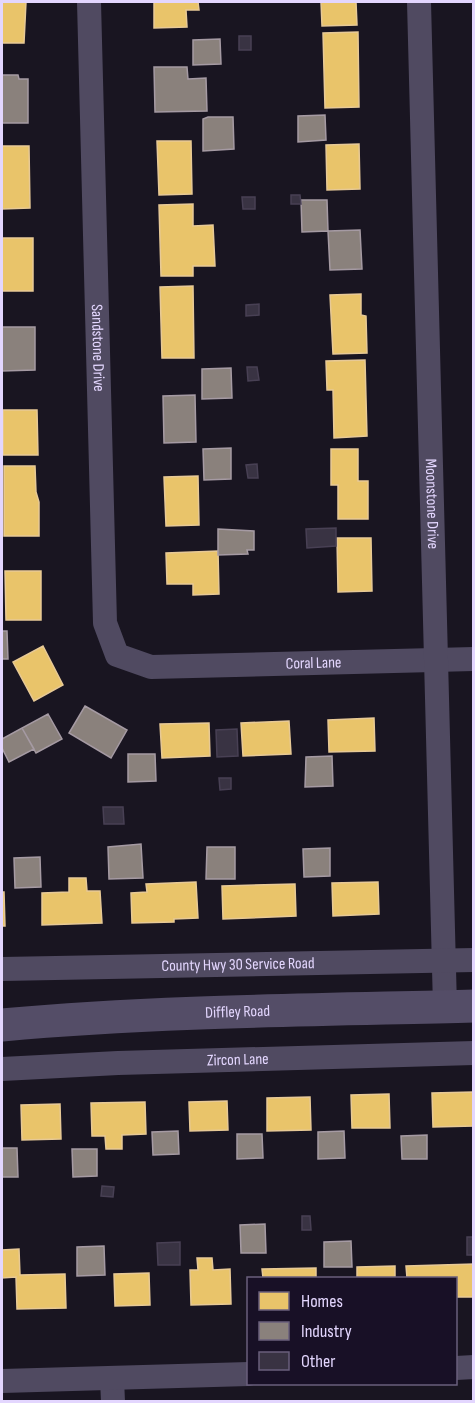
<svg xmlns="http://www.w3.org/2000/svg" width="475" height="1403" viewBox="0 0 475 1403" font-family="'Sofia Sans Condensed',sans-serif">
<style>
.homes{fill:#e9c46a;stroke:#e7c996;stroke-width:1.5}
.industry{fill:#8a817c;stroke:#a59aa3;stroke-width:1.5}
.building{fill:#393343;stroke:#484054;stroke-width:1.5}
.lines{fill:none;stroke-linecap:round;stroke-linejoin:round}
.street{stroke:#504a61;stroke-width:24}
.secondary{stroke:#544d67;stroke-width:33}
.labels{text-anchor:middle;dominant-baseline:central;stroke-width:6;stroke-linejoin:round;paint-order:stroke}
.street-label{font-size:16px;fill:#e3d6fe;stroke:#181026}
</style>
<rect width="100%" height="100%" fill="#191521"/>
<path class="homes" d="M2,2H26L24,43H2Z
M154,2H198L199,10H186L187,27L154,28Z
M321,2H356L357,25L322,26Z
M358,32L359,107L325,108L323,33Z
M157,141H191L192,194L159,195Z
M359,144L360,189L327,190L326,145Z
M2,146H29L30,208L2,209Z
M193,204V226L213,225L215,266H193V276H161L159,205Z
M2,238H33V291H2Z
M193,286L194,358H162L160,287Z
M361,294V315L366,316L367,353L333,354L330,295Z
M365,360L367,436L334,438L333,390H327L326,361Z
M3,410H37L38,455H3Z
M331,449H358V481H368V519H338V485H331Z
M4,466H35L36,492L39,502V536H4Z
M198,476L199,525L166,526L164,477Z
M337,538H371L372,591L338,592Z
M218,551L219,594L193,595V584H167L166,553Z
M5,571H41V620H6Z
M43,646L63,685L34,701L13,662Z
M374,718L375,751L329,752L328,720Z
M289,721L291,754L243,756L241,723Z
M209,723L210,756L162,758L160,724Z
M69,878H86L87,891H100L102,923L42,925V893L69,892Z
M196,882L198,918L174,919V922L132,923L131,893L147,892L146,884Z
M378,882L379,914L333,916L332,883Z
M295,884L296,916L223,919L222,886Z
M2,892H4L5,926H2Z
M473,1092L474,1126L433,1127L432,1093Z
M389,1094L390,1128H352L351,1095Z
M310,1097L311,1130L267,1131V1098Z
M227,1101L228,1130L190,1131L189,1102Z
M145,1102L146,1134L122,1135V1149H106L105,1136H92L91,1103Z
M60,1104L61,1139L22,1140L21,1105Z
M19,1249L20,1275L65,1274L66,1308L17,1309L16,1277L2,1278V1250Z
M197,1258H212L213,1270L230,1269L231,1304L191,1305L190,1270H198Z
M474,1264V1297H456V1278H407L406,1266Z
M395,1266V1278H357V1267Z
M316,1268V1278H263L262,1269Z
M149,1273L150,1305L115,1306L114,1274Z"/>
<path class="industry" d="M220,39L221,64L193,65V40Z
M154,67H187L188,79L206,78L207,111L155,112Z
M2,75H18L19,79H28V123H2Z
M325,115L326,140L298,142V116Z
M208,117H233L234,149L203,151V119Z
M301,200H327L328,231L302,232Z
M360,230L362,269L330,270L328,231Z
M2,327H35V370L2,371Z
M231,368L232,398L202,399V369Z
M195,395L196,442L164,443L163,396Z
M231,448V479L204,480L203,449Z
M218,529L254,531V550H247L248,554L218,555Z
M2,631H7L8,659H2Z
M85,706L127,730L111,758L69,733Z
M48,714L62,739L36,753L22,728Z
M22,728L34,749L9,762L2,748V739Z
M128,754H155L156,781L128,782Z
M332,756L333,786L305,787L306,757Z
M141,844L143,878L109,879L108,847Z
M207,847H235V879H206Z
M330,848V876L304,877L303,849Z
M40,857L41,887L15,888L14,858Z
M178,1131L179,1154L153,1155L152,1132Z
M344,1131L345,1158L318,1159V1132Z
M237,1134H262L263,1158L237,1159Z
M427,1135V1159H402L401,1136Z
M2,1148H17L18,1177H2Z
M72,1149H97V1176L73,1177Z
M265,1224L266,1253H241L240,1225Z
M351,1241L352,1267H324V1242Z
M104,1246L105,1275L77,1276V1247Z"/>
<path class="building" d="M239,36H251V50H239Z
M291,195H300L301,204H291Z
M242,197H255V209H243Z
M259,304V315L246,316V305Z
M247,367H257L259,380L248,381Z
M257,464L258,478H248L246,465Z
M336,528V546L307,548L306,529Z
M237,729L238,756L217,757L216,730Z
M219,778H231V789L220,790Z
M103,807H123L124,824H104Z
M102,1186L114,1187L113,1197L101,1196Z
M302,1216H310L311,1230H302Z
M467,1237H474V1255H467Z
M180,1242V1265H158L157,1243Z"/>
<g class="lines">
<g class="street">
<path id="s1" d="M89,2L105,623L117,655L151,667L474,659"/>
<path id="s2" d="M419,2L445,1007"/>
<path id="s3" d="M2,969L474,960"/>
<path id="s4" d="M2,1069L118,1063L474,1053"/>
<path d="M456,1368L474,1367"/>
<path d="M112,1378L113,1402"/>
<path d="M2,1381L249,1374"/>
</g>
<path class="secondary" id="s5" d="M2,1025C158,1011 316,1010 474,1006"/>
</g>
<g class="labels">
<g class="street-label">
<text stroke="none"><textPath href="#s1" startOffset="346">Sandstone Drive</textPath></text>
<text stroke="none"><textPath href="#s2" startOffset="502">Moonstone Drive</textPath></text>
<text stroke="none"><textPath href="#s1" startOffset="854">Coral Lane</textPath></text>
<text stroke="none"><textPath href="#s3" startOffset="236">County Hwy 30 Service Road</textPath></text>
<text stroke="none"><textPath href="#s5" startOffset="236">Diffley Road</textPath></text>
<text stroke="none"><textPath href="#s4" startOffset="236">Zircon Lane</textPath></text>
</g>
</g>
<rect width="475" height="1403" fill="none" stroke="#e3d6fe" stroke-width="6"/>
<rect x="247" y="1277" width="210" height="108" fill="#181026" stroke="#695f7c" stroke-width="1.5"/>
<rect x="259" y="1292" width="30" height="18" fill="#e9c46a" stroke="#695f7c" stroke-width="1.5"/>
<text x="301" y="1307" font-size="18" fill="#e3d6fe">Homes</text>
<rect x="259" y="1322" width="30" height="18" fill="#8a817c" stroke="#695f7c" stroke-width="1.5"/>
<text x="301" y="1337" font-size="18" fill="#e3d6fe">Industry</text>
<rect x="259" y="1352" width="30" height="18" fill="#393343" stroke="#695f7c" stroke-width="1.5"/>
<text x="301" y="1367" font-size="18" fill="#e3d6fe">Other</text>
</svg>
